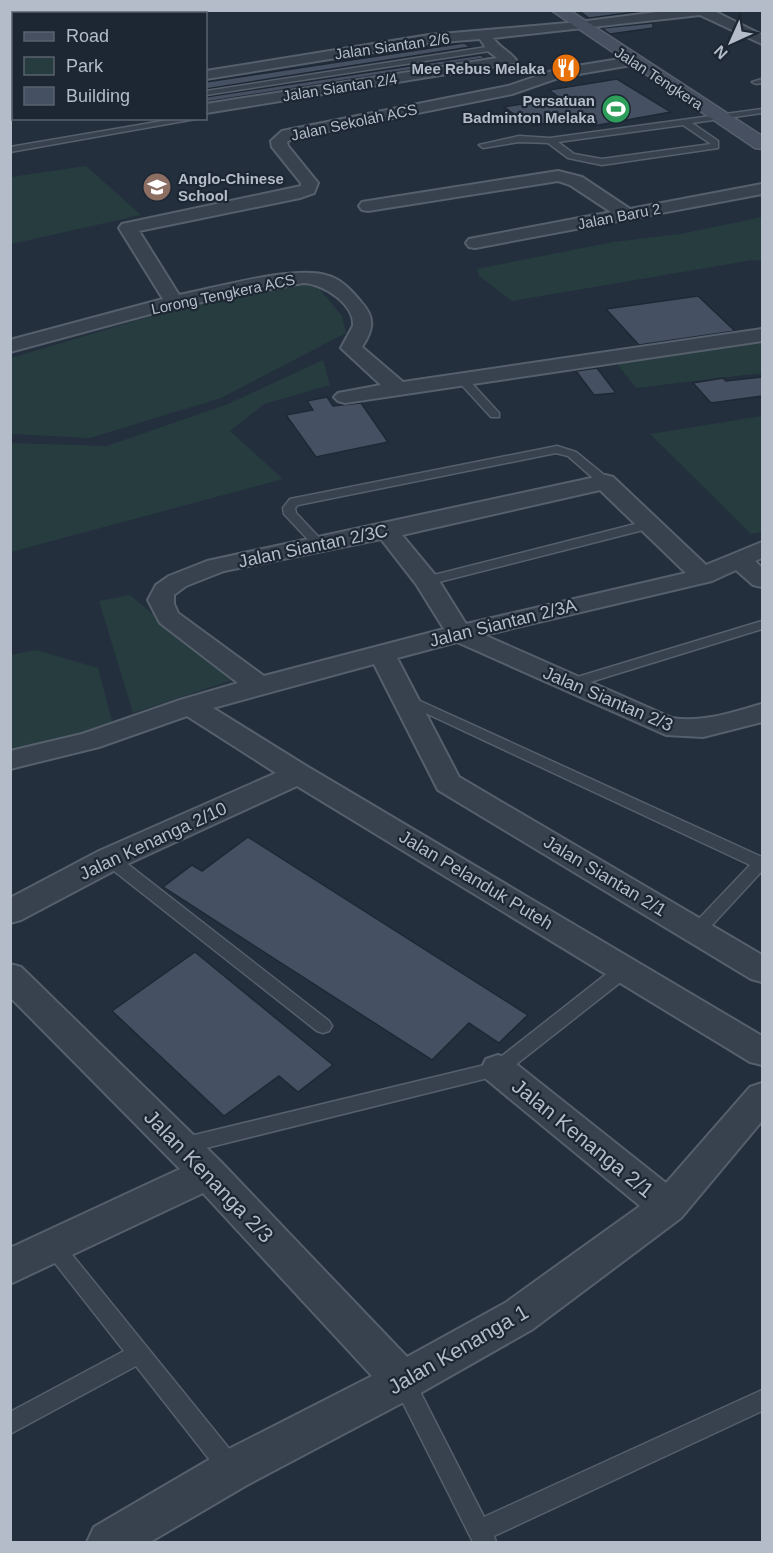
<svg xmlns="http://www.w3.org/2000/svg" width="773" height="1553" viewBox="0 0 773 1553" font-family="Arial,sans-serif">
<style>
.green{fill:#263c3f}
.building{fill:#455162;stroke:#1f2835;stroke-width:1.5}
.lines{fill:none;stroke-linecap:round;stroke-linejoin:round}
.service-casing{stroke:#565f6c;stroke-width:3}
.minor-casing{stroke:#565f6c;stroke-width:4}
.secondary-casing{stroke:#565f6c;stroke-width:3}
.service{fill:#38414e;fill-rule:evenodd}
.minor{fill:#38414e;fill-rule:evenodd}
.secondary{fill:#465061;fill-rule:evenodd}
.labels{text-anchor:middle;dominant-baseline:central;stroke-width:4.5;stroke-linejoin:round;paint-order:stroke}
.far-street-label{font-size:15px;fill:#b4bcc9;stroke:#1d2633}
.far-poi-label{font-size:15px;font-weight:bold;fill:#b4bcc9;stroke:#1d2633;text-anchor:end}
.street-label{font-size:18px;fill:#b4bcc9;stroke:#1d2633}
.near-street-label{font-size:21px;fill:#b4bcc9;stroke:#1d2633}
</style>
<rect width="100%" height="100%" fill="#242f3e"/>
<path class="green" d="M86,166L141,215L11,244V177Z
M762,217V261L753,260L512,301L479,276L477,269L613,242L680,234Z
M299,282L317,286L342,316L346,333L221,398L90,438L11,434V358L195,303Z
M762,339V373L636,388L614,360Z
M323,360L330,385L264,404L230,431L283,479L11,552V443L107,446L228,404Z
M762,416V532L751,534L650,434Z
M130,595L232,680L133,713L99,601Z
M36,650L98,668L113,724L73,740L11,752V655Z"/>
<path class="building" d="M578,10H651L589,18Z
M653,23V28L610,34L602,28Z
M464,43L470,47L206,89V82Z
M481,55L485,58L206,102V97Z
M617,79L671,112L593,126L579,117L531,126L504,107L560,98L549,90Z
M698,296L735,331L639,345L606,309Z
M597,368L616,393L594,395L576,371Z
M762,377V396L711,403L693,383L723,378L726,381Z
M327,397L333,406L361,403L388,442L316,457L286,415L313,410L307,401Z
M248,837L528,1015L499,1043L469,1023L432,1060L163,887L192,865L202,871Z
M195,952L333,1065L298,1092L279,1076L224,1116L112,1011Z"/>
<g class="lines">
<g class="service-casing">
<path id="service" d="M59,10H67V14H59Z
M14,16V20L10,21V17Z
M493,46L496,50L206,95V91Z
M10,54H14V58H10Z
M762,79V83L756,84L752,82Z
M762,109V113L692,123L718,141V148L602,165L568,158L548,143L519,142L483,148L479,145L519,136L550,138ZM683,125L711,144L602,159L574,154L558,142Z
M180,118H201L10,152V147Z
M462,376L466,377L499,413V417H491L458,381V377Z
M557,446L576,452L609,479V485H601L568,456L556,453L298,505L295,508L296,513L326,545L320,549L316,548L284,514L283,508L290,499Z
M651,520L657,524L655,527L427,585L421,581L422,578Z
M762,621V629L574,687H564L562,684L564,681Z
M407,695L762,857V871L703,935L697,937L691,935L689,931L691,927L750,865L402,702L400,699L402,696Z
M110,853L116,855L329,1021L332,1026L329,1031L323,1033L317,1031L104,863L102,859L104,855Z
M625,963L631,964L634,969L631,974L504,1074L182,1154L175,1152L173,1146L175,1140L182,1138L493,1063L619,964Z
M54,1238L61,1241L240,1462L243,1470L240,1478L232,1481L224,1478L136,1366L10,1434V1412L124,1351L47,1253L44,1247L47,1241Z
M403,1371L411,1374L484,1517L762,1390V1411L494,1536L496,1542H473L392,1381L395,1374Z"/>
</g>
<g class="minor-casing">
<path id="minor" d="M673,10H712L762,35V44L700,15L493,38C499,47 509,51 516,60L514,63L206,113V104L497,58L488,51L480,39L429,43L206,79V71L429,35L579,22Z
M632,57L639,61L637,64L561,77L512,94L293,138L287,142L288,146L318,183L314,193L300,198L139,231L179,295C216,288 297,264 329,276C342,280 353,292 361,302C376,318 373,330 362,347L403,382L762,329V341L345,403L338,401L334,397L338,393L381,385L341,348L353,326C355,304 322,283 303,283L176,307L10,352V340L163,299L119,228L122,224L301,186V183L272,147L271,141L282,131L508,86L558,69Z
M10,107H14V117H10Z
M558,171L582,177L630,209L762,184V194L475,248L469,247L466,243L469,239L611,212L570,185L558,181L368,211L362,210L359,206L362,202L368,201Z
M605,475L613,477L706,565L762,542V558L755,561L762,568V587L753,585L736,570L712,581L484,635L672,718C704,723 732,712 762,704V722L703,737L666,735L457,642L397,658L459,777L762,955V982L751,979L438,790L374,664L213,708L308,767L762,1036V1065L750,1062L297,786L121,867L21,920L10,923V898L99,851L276,773L187,716L99,747L10,769V751L82,734L180,700L238,683L160,623L148,600L156,585L169,576L207,561ZM600,490L686,573L466,624L436,576L402,535ZM381,539L416,584L444,629L264,676L178,613L174,604V595L186,586L224,571Z
M10,964L21,967L221,1162L407,1357L505,1303L640,1206L486,1079L481,1069L486,1059L498,1055L510,1059L666,1183L750,1087L762,1083V1121L681,1218L533,1329L417,1395L247,1485L150,1542H87L94,1527L217,1455L372,1376L203,1193L10,1284V1248L180,1169L10,997Z"/>
</g>
<g class="secondary-casing">
<path id="secondary" d="M551,10H569L762,136V149L755,148Z"/>
</g>
<use href="#service" class="service"/>
<use href="#minor" class="minor"/>
<use href="#secondary" class="secondary"/>
</g>
<defs>
<g id="restaurant-disc" transform="scale(1.5)"><circle r="9.5" fill="#e8710a" stroke="#1d2633"/><path d="M-5-6h1v4h1v-4h1v4h1v-4h1v5L-1.5 .5V6h-2V.5L-5-1ZM5-6V6H3V1.5H1.5Q1.5-4 5-6Z" fill="#fff"/></g>
<g id="stadium-disc" transform="scale(1.5)"><circle r="9.5" fill="#2e9e5b" stroke="#1d2633"/><path d="M0-5a6.5 5 0 1 0 0 10a6.5 5 0 1 0 0-10ZM-3.5-1.8h7v3.6h-7Z" fill="#fff"/></g>
<g id="school-disc" transform="scale(1.5)"><circle r="9.5" fill="#8d6e63" stroke="#1d2633"/><path d="M0-5L7-2L0 1L-7-2ZM-4 1L0 2.5L4 1V4Q0 6-4 4Z" fill="#fff"/></g>
</defs>
<g fill-rule="evenodd">
<use href="#restaurant-disc" x="566" y="68"/>
<use href="#stadium-disc" x="616" y="109"/>
<use href="#school-disc" x="157" y="187"/>
</g>
<g class="labels">
<g class="far-street-label">
<text transform="translate(392 46) rotate(-8)">Jalan Siantan 2/6</text>
<text transform="translate(659 78) rotate(33)">Jalan Tengkera</text>
<text transform="translate(340 87) rotate(-9)">Jalan Siantan 2/4</text>
<text transform="translate(354 122) rotate(-12)">Jalan Sekolah ACS</text>
<text transform="translate(619 216) rotate(-11)">Jalan Baru 2</text>
<text transform="translate(223 294) rotate(-12)">Lorong Tengkera ACS</text>
</g>
<g class="far-poi-label">
<text x="545" y="68">Mee Rebus Melaka</text>
<text x="595" y="100">Persatuan<tspan x="595" dy="17">Badminton Melaka</tspan></text>
<text x="178" y="178" text-anchor="start">Anglo-Chinese<tspan x="178" dy="17">School</tspan></text>
</g>
<g class="street-label">
<text transform="translate(313 546) rotate(-12)">Jalan Siantan 2/3C</text>
<text transform="translate(503 623) rotate(-14)">Jalan Siantan 2/3A</text>
<text transform="translate(608 699) rotate(23)">Jalan Siantan 2/3</text>
<text transform="translate(153 841) rotate(-25)">Jalan Kenanga 2/10</text>
<text transform="translate(605 876) rotate(31)">Jalan Siantan 2/1</text>
<text transform="translate(476 880) rotate(31)">Jalan Pelanduk Puteh</text>
</g>
<g class="near-street-label">
<text transform="translate(583 1138) rotate(39)">Jalan Kenanga 2/1</text>
<text transform="translate(209 1176) rotate(46)">Jalan Kenanga 2/3</text>
<text transform="translate(458 1349) rotate(-30)">Jalan Kenanga 1</text>
</g>
</g>
<rect width="773" height="1553" fill="none" stroke="#b4bcc9" stroke-width="24"/>
<rect x="12" y="12" width="195" height="108" fill="#1d2633" stroke="#59626f" stroke-width="1.5"/>
<rect x="24" y="32" width="30" height="9" fill="#465061" stroke="#59626f" stroke-width="1.5"/>
<text x="66" y="42" font-size="18" fill="#b4bcc9">Road</text>
<rect x="24" y="57" width="30" height="18" fill="#263c3f" stroke="#59626f" stroke-width="1.5"/>
<text x="66" y="72" font-size="18" fill="#b4bcc9">Park</text>
<rect x="24" y="87" width="30" height="18" fill="#455162" stroke="#59626f" stroke-width="1.5"/>
<text x="66" y="102" font-size="18" fill="#b4bcc9">Building</text>
<g transform="translate(731 42) rotate(225)" stroke="#1d2633" stroke-width="4.5" paint-order="stroke">
<path d="M0-4.5L10 22L0 15L-10 22Z" fill="#b4bcc9"/>
<text y="-9" font-size="16" font-weight="bold" text-anchor="middle" fill="#b4bcc9">N</text>
</g>
</svg>
